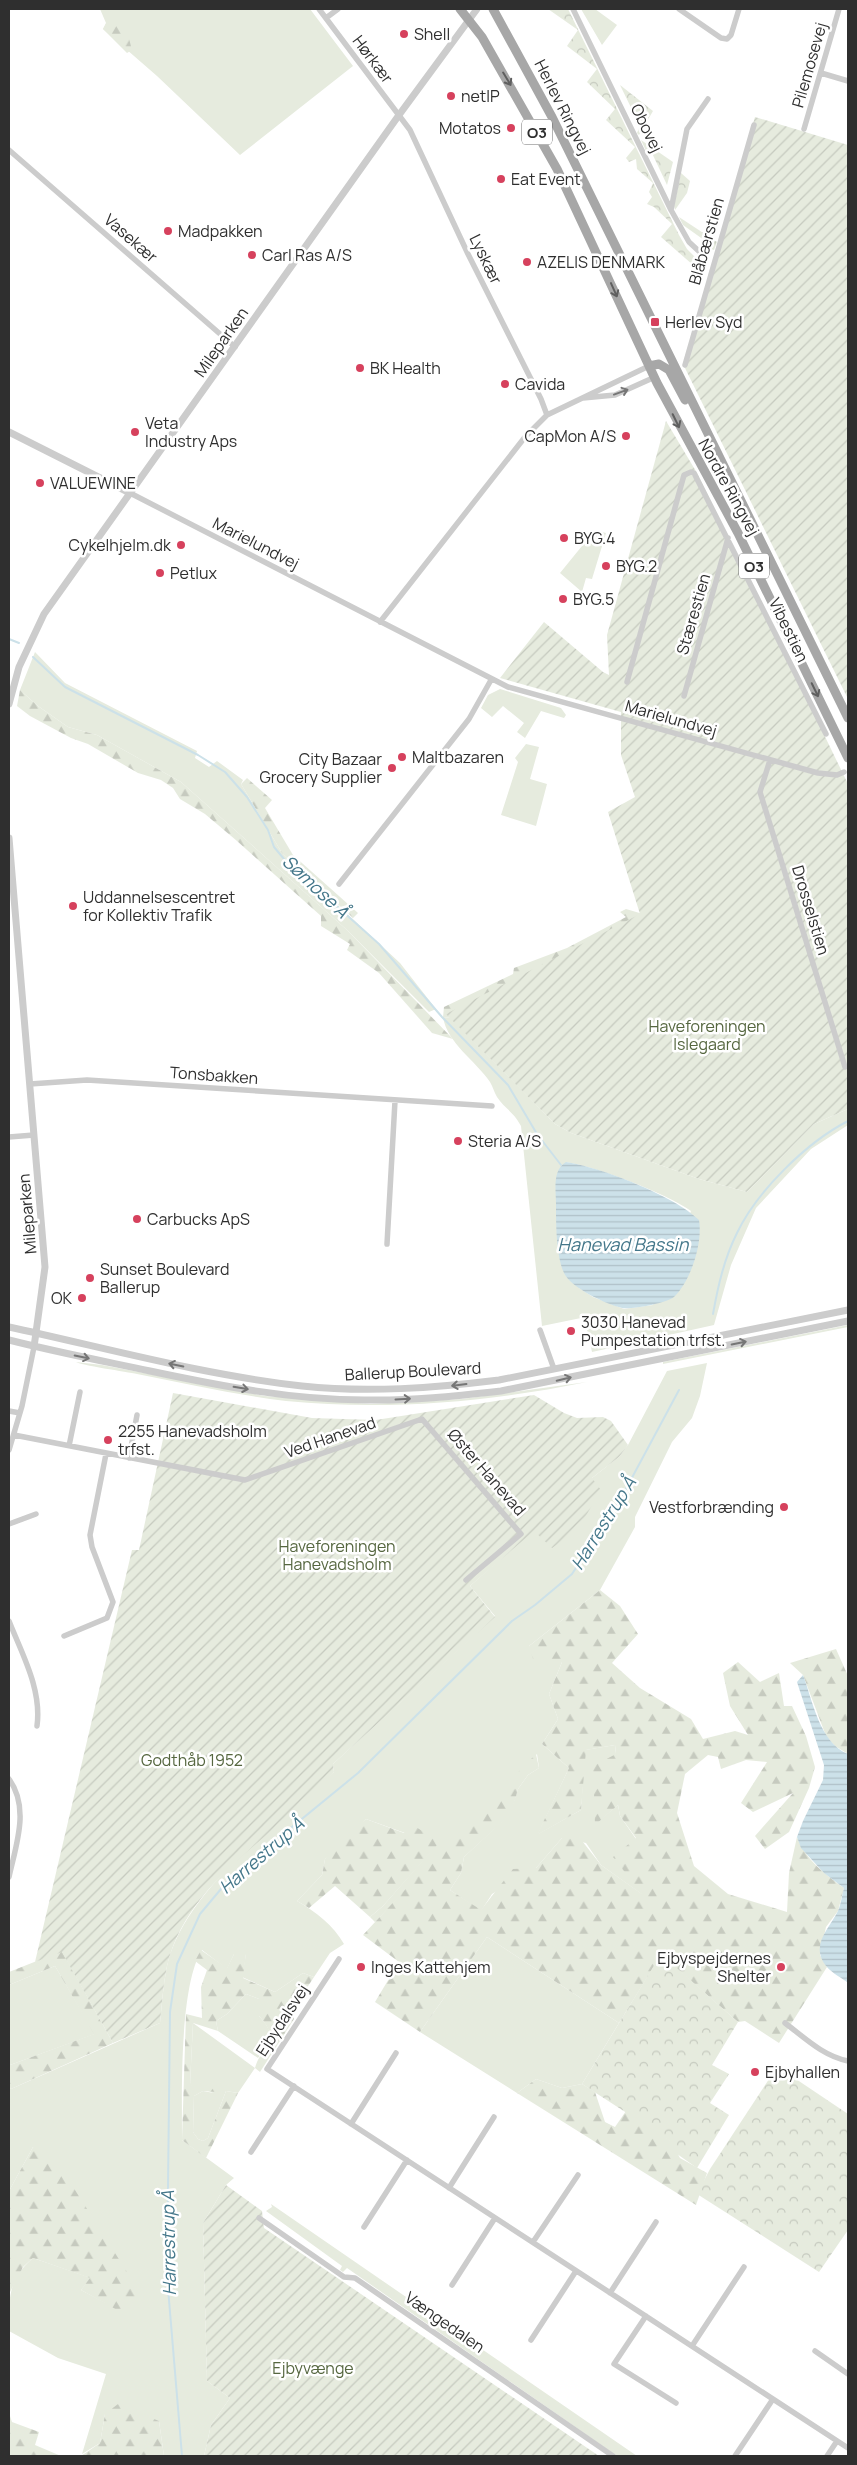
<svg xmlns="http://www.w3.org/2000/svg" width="857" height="2465" viewBox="0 0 857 2465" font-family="Manrope,sans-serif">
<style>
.grass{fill:#e6ebde;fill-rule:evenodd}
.forest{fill:url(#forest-firs)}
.park{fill:url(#park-crowns)}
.garden{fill:url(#garden-furrows)}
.water{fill:url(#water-rules)}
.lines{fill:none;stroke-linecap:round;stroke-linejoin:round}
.stream{stroke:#cce1e9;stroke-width:2}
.minor{stroke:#ccc;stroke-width:5.5}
.tertiary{stroke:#ccc;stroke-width:7}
.primary{stroke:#a7a7a7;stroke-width:9}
.oneway{stroke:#5f5f5f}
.oneway2{stroke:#767676}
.poi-dot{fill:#d6415d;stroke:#fff;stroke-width:2}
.labels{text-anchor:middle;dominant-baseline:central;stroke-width:5;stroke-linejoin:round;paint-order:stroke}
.shield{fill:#fff;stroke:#6d6d6d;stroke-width:1}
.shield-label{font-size:15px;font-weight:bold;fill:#2f2f2f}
.poi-label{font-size:16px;fill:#2f2f2f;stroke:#fff;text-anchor:start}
.street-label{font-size:16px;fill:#2f2f2f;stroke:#fff}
.park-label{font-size:16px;fill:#566740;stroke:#fff}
.water-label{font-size:18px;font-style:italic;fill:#44778a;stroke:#fff}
</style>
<defs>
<pattern id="forest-firs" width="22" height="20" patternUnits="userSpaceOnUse" patternTransform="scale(1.25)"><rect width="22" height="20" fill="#e6ebde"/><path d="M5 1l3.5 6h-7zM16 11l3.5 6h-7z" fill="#c6cabf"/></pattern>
<pattern id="park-crowns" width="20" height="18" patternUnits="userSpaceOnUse" patternTransform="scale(1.25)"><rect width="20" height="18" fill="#e6ebde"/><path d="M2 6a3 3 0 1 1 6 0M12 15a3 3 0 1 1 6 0" fill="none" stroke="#c6cabf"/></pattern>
<pattern id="garden-furrows" width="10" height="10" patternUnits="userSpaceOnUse" patternTransform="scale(1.25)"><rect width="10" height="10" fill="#e6ebde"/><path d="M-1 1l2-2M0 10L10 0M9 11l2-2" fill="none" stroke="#c6cabf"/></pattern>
<pattern id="water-rules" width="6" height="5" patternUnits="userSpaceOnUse" patternTransform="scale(1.25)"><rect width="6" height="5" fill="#cce1e9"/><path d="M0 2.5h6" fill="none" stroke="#b0c1c8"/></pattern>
</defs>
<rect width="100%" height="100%" fill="#fff"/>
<path class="grass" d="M100,9H310L353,66L240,155L157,76L103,29L106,23Z
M581,9H595L617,25L602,45Z
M595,530L606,533L592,579L586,578L582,592L560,573Z
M35,652L65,683L197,751L195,758L209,767L217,761L243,780L241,784L282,853L400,963L436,1009L429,1012L347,930L181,782L97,735L68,727L38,706L20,690Z
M500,689L561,708L566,715L564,718L541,711L525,738L517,732L524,723L503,706L492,717L481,708L488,695Z
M526,744L539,747L530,779L547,784L536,826L501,815L518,762L515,758Z
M443,1017L451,1018L555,1124L571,1133L699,1179L747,1192L814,1124L848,1109V1125L811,1149L756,1208L731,1265L714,1325L592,1352L585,1321L581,1318L542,1326L521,1126C514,1112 504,1108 497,1097C494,1092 493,1087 490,1082C476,1061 447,1043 443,1017ZM566,1162C597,1167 666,1193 691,1211L653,1305L624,1309L593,1297L579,1288Z
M848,1325V1327L663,1364V1362Z
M76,1362L102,1365L265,1396L370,1404L462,1399L587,1382C489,1402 387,1411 286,1401C236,1395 187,1384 137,1374C128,1372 79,1365 76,1362Z
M707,1363L700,1396L692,1418L672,1442L635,1517V1527L600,1590L529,1646L562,1662L549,1694L558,1719L542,1744L569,1768L538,1834L581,1810L585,1750L615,1745L616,1754L595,1824L618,1805L620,1816L636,1839L643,1895L601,1865L586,1843L562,1838L536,1868L492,1894L481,1911L450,1890L461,1873L464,1857L510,1814L518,1789L528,1775L539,1768L537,1754L375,1922L370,1917L383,1906L439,1842L411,1825L405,1833L366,1819L325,1859L322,1875L297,1901C315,1911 334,1926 344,1944L330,1953L314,1977L303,1973L275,1992L242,1977L246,1954H234L227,1969L202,1950C179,1986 182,2094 182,2140L234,2178L226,2185L203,2223L207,2381L230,2398L211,2425L204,2456H164L159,2421L105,2414L100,2443L82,2454L106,2374L58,2358L9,2331C9,2300 7,2280 33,2258L91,2278L81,2290L119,2310L33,2147L9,2191V2086L11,2089L160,2023C162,2004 163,1985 167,1966C184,1891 279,1822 334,1772L333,1764L495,1616L470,1586L592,1478L619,1457L628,1445L667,1371Z
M487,1937L619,2023L582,2084L562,2088L536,2079L517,2093L420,2032Z
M55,1966L95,2034L10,2065L9,1985Z
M246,1994L259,1999V2016C276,2035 272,2039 258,2058L218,2031L216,2021L227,2014Z
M193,2023L255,2068L238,2093L226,2091L208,2138L203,2141L198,2139L193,2132L194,2096L203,2091L214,2093L190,2085Z
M271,2204L637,2456H617L347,2268L343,2272L340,2270L342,2266L266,2211L272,2207Z"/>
<path class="forest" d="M111,14C125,24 128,33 132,50L127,53L103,29Z
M20,690L38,706L68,727L97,735L181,782L347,930L453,1039L432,1033L379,973L347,950L350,944L321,926V916L237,841L205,814L180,799L173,788L161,780L138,773L88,744L71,738L30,716L17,706Z
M247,778L272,800L265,808L293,855L358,913L353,918L282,853L241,784Z
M626,909L643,914L451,1018L443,1017L444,1007L513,974L514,968L567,948L626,917L620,912Z
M600,1590L620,1606L638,1634L612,1663L640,1688L691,1719L703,1739L735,1731L748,1735L730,1706L723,1673L738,1662L760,1682L779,1673L784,1706H792L806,1736L815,1767L809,1788L789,1832L765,1849L755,1836L793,1793L753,1812L741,1803L767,1762L746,1760L721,1769L718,1757L708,1755L685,1774L677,1813L694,1866L728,1894L787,1912L789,1873L797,1837C805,1859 826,1875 844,1888L838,1911L826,1927L820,1955L827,1967L779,2043L745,2021L738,2022L661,1955L619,2023L487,1937L420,2032L375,2002L399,1962L363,1935L453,1838L536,1754L539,1768L528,1775L518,1789L511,1814L464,1857L461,1873L450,1890L481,1910L513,1869L536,1868L562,1838L575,1832L601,1865L642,1894L613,1857L636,1838L620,1816L618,1805L595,1825L593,1766L616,1754L615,1745L586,1750L581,1810L537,1835L569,1768L542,1744L558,1719L549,1694L562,1662H534L529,1646Z
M836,1649L848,1676V1754L835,1746L826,1736L803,1675L790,1663Z
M366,1819L404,1833L411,1824L440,1842L383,1906L370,1917L335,1886L309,1908L297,1901L322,1875L325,1859L334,1845Z
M201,1950L227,1968L234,1954L240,1950L246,1954L243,1978L275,1992L303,1973L314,1977L293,2009L294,2019L260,2072L255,2068C263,2042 282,2042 259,2016V1999L246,1994L227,2014L216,2021L218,2031L193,2023L190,2085L215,2086L218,2092L203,2091L194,2096L193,2132L198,2139L203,2141L208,2138L226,2091L238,2093L206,2158L182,2140L186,2014L202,2018L201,1987L207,1970L195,1961Z
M62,1951L113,2043L11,2089L9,2086V2063L10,2065L94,2034L55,1966L9,1985V1972Z
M536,2079L562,2088L582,2084L595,2092L605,2122L615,2127L626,2111L671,2141L680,2158L707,2173L696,2205L517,2093Z
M33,2147L56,2160L141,2294L119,2311L81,2290L90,2278L33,2258L23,2267L9,2294V2191Z
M118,2404L159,2421L164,2456H81L100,2443L105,2414Z
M9,2413L12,2422L39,2432L35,2445L61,2456H9Z"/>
<path class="park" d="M548,9H568L679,235L687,249L701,263V272L661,237L672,224L654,207L647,204L652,197L649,192L653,183L637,169L636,159L629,162L626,158L635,147L606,120L615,109L587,82L597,69L567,46L578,30Z
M620,85L653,111L639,135L637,133L640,126Z
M641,140L673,162L667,185L651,151L647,153Z
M681,173L690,181L687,193L675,210L674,206Z
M679,217L717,242L714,250L711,249L706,261L704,255L711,245L683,225Z
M661,1954L738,2022L712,2065L729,2074L710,2103L729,2115L697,2168L670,2149V2141L582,2084Z
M781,2069L848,2114V2230L819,2272L697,2194L710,2169L775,2070Z"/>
<path class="garden" d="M755,117L848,145V699L683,364Z
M666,421L697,473L848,784V1109L814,1124L747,1192L699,1179L571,1133L555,1124L446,1014L640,914L608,812L635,797L621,755V712L500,678L544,622L603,672L609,675L607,635Z
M173,1393L312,1418L376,1420L534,1395L564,1413L577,1418L603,1417L611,1421L628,1445L619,1457L592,1478L601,1490L577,1531L552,1548L534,1531L470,1586L495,1617L333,1764L334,1772C280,1835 188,1878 167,1966C163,1985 162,2004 160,2023L113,2043L62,1952L35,1962L132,1550H139Z
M226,2185L262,2211L264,2228L599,2456H204L211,2425L230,2398L207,2381L203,2223Z"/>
<path class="water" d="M566,1162C600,1167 675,1196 699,1220C703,1242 691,1281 674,1297C667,1303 630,1310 622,1308C606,1304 571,1288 564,1273C556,1255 556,1224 556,1204C556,1190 552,1170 566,1162Z
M803,1675C813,1701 819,1742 848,1754V1983C842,1978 832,1973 827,1967C809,1946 829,1929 838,1911C841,1904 842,1895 844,1888L824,1873L801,1848L797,1837L803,1821L823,1780L824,1765L797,1682Z"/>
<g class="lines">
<path class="stream" d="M9,639L19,643
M33,657L65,687L198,755L225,772L247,797L268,830L274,847L284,859L379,944L442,1017L508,1085L537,1134L561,1165
M713,1314C718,1286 724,1259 737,1233C757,1191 807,1142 848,1121
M182,2456L167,2276L170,2012L177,1964L200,1914L231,1877L358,1773L512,1621L535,1605L572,1574L620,1500L679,1390"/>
<path class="minor" d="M319,9L410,130L468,254L541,399L547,415L525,437L380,622
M573,9L671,210L689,242L703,255
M679,9L721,38L727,39L731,35L739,9
M326,18L338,9
M821,73L848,81
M804,129L839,9
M9,150L235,347
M671,210L687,129L708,99
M685,365L754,125
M583,398L615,395L655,377
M547,415L649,366
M130,493L508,687L818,773L837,775L844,772
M627,682L684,475L691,472L694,473L826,734
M684,696L728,538
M770,760L760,792L845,1067
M339,884L469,719L491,680
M30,1084L87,1080L492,1106
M9,1137L34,1135
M387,1244L395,1101
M540,1330L554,1369
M9,1411L20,1413
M14,1435L245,1480L422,1419L521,1534L466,1580
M69,1446L80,1392
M9,1450L22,1406L34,1347
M129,1458L137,1415
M9,1524L36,1514
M9,1621C22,1654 42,1689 37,1726
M64,1636L107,1618L113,1602L92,1547L90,1535L106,1454
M9,1779C30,1808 16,1845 9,1877
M339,1959L267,2069L848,2448
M785,2023C805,2038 823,2056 848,2061
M351,2124L396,2053
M251,2152L294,2086
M449,2188L494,2117
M259,2218L344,2277L355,2278L613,2456
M364,2227L407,2160
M533,2242L578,2175
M452,2285L495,2218
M610,2293L656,2222
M646,2316L614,2364L676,2403
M531,2340L576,2271
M692,2346L744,2267
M815,2351L848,2374
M735,2456L773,2399
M827,2456L837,2441"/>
<path class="tertiary" d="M9,432L130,493
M9,704L19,667L44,614L399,115L477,9
M9,838L45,1267L34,1347
M9,1327C106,1348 203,1375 302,1386C368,1393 434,1388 499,1380L848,1310
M9,1340C56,1352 103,1361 150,1371C221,1386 292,1400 365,1400C410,1401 456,1396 501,1391L848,1321"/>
<path class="primary" d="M460,9L482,37L557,169L657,383L738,533L848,758
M493,9L552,117L848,718
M649,366L659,364L669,370L685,400"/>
</g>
<defs><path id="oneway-shaft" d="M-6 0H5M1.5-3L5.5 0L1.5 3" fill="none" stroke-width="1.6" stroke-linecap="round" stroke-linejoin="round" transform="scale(1.25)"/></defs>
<g class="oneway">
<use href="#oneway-shaft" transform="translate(507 79) rotate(59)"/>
<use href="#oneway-shaft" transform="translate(614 290) rotate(66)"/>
<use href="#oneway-shaft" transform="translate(676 421) rotate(64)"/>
<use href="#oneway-shaft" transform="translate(815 690) rotate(64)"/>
</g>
<g class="oneway2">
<use href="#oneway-shaft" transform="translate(621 392) rotate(-20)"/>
<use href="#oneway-shaft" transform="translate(739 1343) rotate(-12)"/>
<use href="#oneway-shaft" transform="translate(82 1357) rotate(12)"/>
<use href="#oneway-shaft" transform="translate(176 1365) rotate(-168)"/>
<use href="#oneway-shaft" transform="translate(564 1379) rotate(-13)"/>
<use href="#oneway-shaft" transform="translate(459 1385) rotate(173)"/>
<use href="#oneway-shaft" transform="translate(241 1388) rotate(9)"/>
<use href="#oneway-shaft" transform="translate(403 1399) rotate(-3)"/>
</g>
<g class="poi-dot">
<circle cx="404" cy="34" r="5"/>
<circle cx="451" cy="96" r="5"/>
<circle cx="511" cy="128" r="5"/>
<circle cx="501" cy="179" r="5"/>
<circle cx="168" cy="231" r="5"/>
<circle cx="252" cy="255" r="5"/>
<circle cx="527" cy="262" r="5"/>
<rect x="650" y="317" width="10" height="10" rx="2.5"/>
<circle cx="360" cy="368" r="5"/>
<circle cx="505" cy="384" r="5"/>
<circle cx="135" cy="432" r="5"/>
<circle cx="626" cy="436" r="5"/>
<circle cx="40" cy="483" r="5"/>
<circle cx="564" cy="538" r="5"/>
<circle cx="181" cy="545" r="5"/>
<circle cx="606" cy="566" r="5"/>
<circle cx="160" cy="573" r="5"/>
<circle cx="563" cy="599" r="5"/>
<circle cx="402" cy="757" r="5"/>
<circle cx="392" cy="768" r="5"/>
<circle cx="73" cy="906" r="5"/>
<circle cx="458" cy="1141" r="5"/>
<circle cx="137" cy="1219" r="5"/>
<circle cx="90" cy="1278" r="5"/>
<circle cx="82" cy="1298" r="5"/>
<circle cx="571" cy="1331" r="5"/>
<circle cx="108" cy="1440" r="5"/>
<circle cx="784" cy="1507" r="5"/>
<circle cx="361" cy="1967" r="5"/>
<circle cx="781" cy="1967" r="5"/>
<circle cx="755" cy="2072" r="5"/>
</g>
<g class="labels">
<g class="shield">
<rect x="522" y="119.5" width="30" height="25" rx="4"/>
<rect x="739" y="553.5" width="30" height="25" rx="4"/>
</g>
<g class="shield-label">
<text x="537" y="132">O3</text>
<text x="754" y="566">O3</text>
</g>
<g class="poi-label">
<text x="414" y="34">Shell</text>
<text x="461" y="96">netIP</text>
<text x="501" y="128" text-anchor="end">Motatos</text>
<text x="511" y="179">Eat Event</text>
<text x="178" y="231">Madpakken</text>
<text x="262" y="255">Carl Ras A/S</text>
<text x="537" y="262">AZELIS DENMARK</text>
<text x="665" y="322">Herlev Syd</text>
<text x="370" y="368">BK Health</text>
<text x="515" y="384">Cavida</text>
<text x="145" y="423">Veta<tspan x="145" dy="18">Industry Aps</tspan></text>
<text x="616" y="436" text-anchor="end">CapMon A/S</text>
<text x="50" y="483">VALUEWINE</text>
<text x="574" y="538">BYG.4</text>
<text x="171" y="545" text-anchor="end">Cykelhjelm.dk</text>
<text x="616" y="566">BYG.2</text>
<text x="170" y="573">Petlux</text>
<text x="573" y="599">BYG.5</text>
<text x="412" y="757">Maltbazaren</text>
<text x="382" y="759" text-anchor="end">City Bazaar<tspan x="382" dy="18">Grocery Supplier</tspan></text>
<text x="83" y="897">Uddannelsescentret<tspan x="83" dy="18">for Kollektiv Trafik</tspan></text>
<text x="468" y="1141">Steria A/S</text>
<text x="147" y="1219">Carbucks ApS</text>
<text x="100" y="1269">Sunset Boulevard<tspan x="100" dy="18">Ballerup</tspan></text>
<text x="72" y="1298" text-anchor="end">OK</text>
<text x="581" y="1322">3030 Hanevad<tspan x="581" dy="18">Pumpestation trfst.</tspan></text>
<text x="118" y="1431">2255 Hanevadsholm<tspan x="118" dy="18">trfst.</tspan></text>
<text x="774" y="1507" text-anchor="end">Vestforbrænding</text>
<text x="771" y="1958" text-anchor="end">Ejbyspejdernes<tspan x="771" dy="18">Shelter</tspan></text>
<text x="371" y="1967">Inges Kattehjem</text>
<text x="765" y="2072">Ejbyhallen</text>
</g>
<g class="street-label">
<text transform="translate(373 59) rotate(53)">Hørkær</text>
<text transform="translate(809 65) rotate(-74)">Pilemosevej</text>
<text transform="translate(563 107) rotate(63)">Herlev Ringvej</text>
<text transform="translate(647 128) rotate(64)">Obovej</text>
<text transform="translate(131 238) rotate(41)">Vasekær</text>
<text transform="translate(706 241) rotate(-74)">Blåbærstien</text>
<text transform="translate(486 259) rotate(64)">Lyskær</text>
<text transform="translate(221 342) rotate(-55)">Mileparken</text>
<text transform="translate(729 487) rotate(61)">Nordre Ringvej</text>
<text transform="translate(256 543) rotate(27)">Marielundvej</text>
<text transform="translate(693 614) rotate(-74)">Stærestien</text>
<text transform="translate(789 630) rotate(64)">Vibestien</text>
<text transform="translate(671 718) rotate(16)">Marielundvej</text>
<text transform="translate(811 910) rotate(73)">Drosselstien</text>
<text transform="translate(214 1075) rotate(4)">Tonsbakken</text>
<text transform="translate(27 1214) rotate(-95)">Mileparken</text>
<text transform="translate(413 1371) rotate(-3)">Ballerup Boulevard</text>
<text transform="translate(330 1437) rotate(-19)">Ved Hanevad</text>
<text transform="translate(487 1472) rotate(49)">Øster Hanevad</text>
<text transform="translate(282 2020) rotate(-57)">Ejbydalsvej</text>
<text transform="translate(445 2322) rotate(35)">Vængedalen</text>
</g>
<g class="park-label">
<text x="707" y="1026">Haveforeningen<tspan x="707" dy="18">Islegaard</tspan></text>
<text x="337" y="1546">Haveforeningen<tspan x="337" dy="18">Hanevadsholm</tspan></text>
<text x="192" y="1760">Godthåb 1952</text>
<text x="313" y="2368">Ejbyvænge</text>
</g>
<g class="water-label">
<text transform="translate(316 886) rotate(43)">Sømose Å</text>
<text x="623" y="1244">Hanevad Bassin</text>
<text transform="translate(603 1523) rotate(-58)">Harrestrup Å</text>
<text transform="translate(261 1855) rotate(-41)">Harrestrup Å</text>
<text transform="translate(168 2243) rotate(-91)">Harrestrup Å</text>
</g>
</g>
<rect width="857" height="2465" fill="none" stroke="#2f2f2f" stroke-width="20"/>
</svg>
